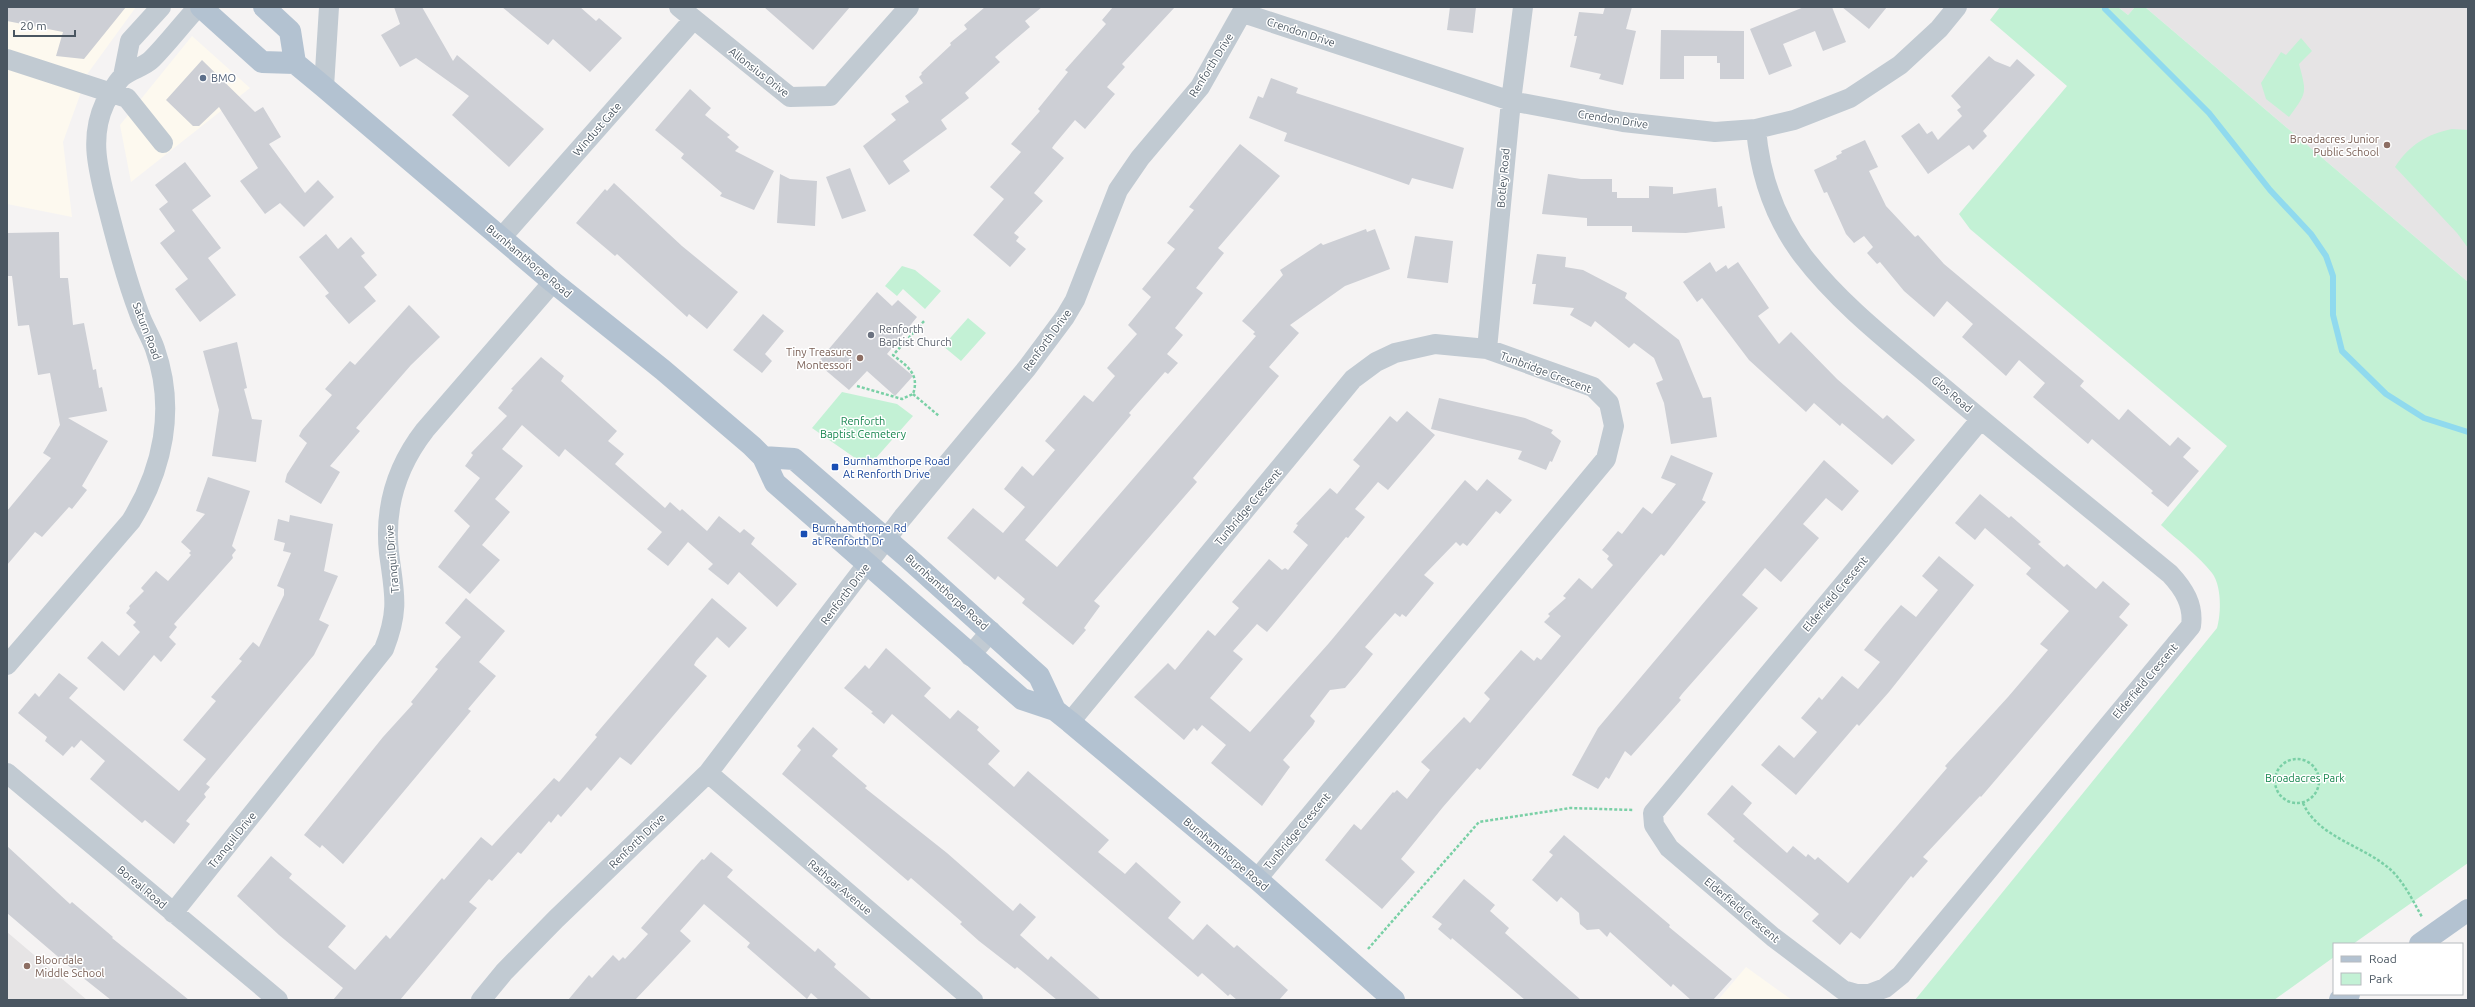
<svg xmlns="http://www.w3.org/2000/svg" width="2475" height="1007" viewBox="0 0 2475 1007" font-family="Ubuntu,sans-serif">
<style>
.commercial{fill:#fdf9ef}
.education{fill:#e6e4e5}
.green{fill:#c3f1d5}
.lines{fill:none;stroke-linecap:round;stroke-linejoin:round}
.stream{stroke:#90daee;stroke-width:6}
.building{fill:#cdcfd5}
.path{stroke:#7ad0a6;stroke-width:2.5;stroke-dasharray:3 2;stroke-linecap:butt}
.minor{stroke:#c1cad2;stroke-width:20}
.major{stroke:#b3c2d1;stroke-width:22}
.service-dot{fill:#5c6f8a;stroke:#fff;stroke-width:1.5}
.education-dot{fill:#8d6e63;stroke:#fff;stroke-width:1.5}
.worship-dot{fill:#6b7280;stroke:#fff;stroke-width:1.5}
.transit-dot{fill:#1a4fb4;stroke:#fff;stroke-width:1.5}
.labels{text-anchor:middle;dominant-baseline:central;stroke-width:3;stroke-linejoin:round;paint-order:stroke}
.street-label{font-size:11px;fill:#4a5661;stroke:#fff}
.service-label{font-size:11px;fill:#4e5e75;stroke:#fff;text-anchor:start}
.education-label{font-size:11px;fill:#785e54;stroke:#fff;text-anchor:end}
.worship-label{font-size:11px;fill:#5b616d;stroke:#fff;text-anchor:start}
.park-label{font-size:11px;fill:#17864f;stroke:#fff}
.transit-label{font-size:11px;fill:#164399;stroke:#fff;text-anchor:start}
</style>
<rect width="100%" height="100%" fill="#f5f3f3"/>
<path class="commercial" d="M7,7H136L88,73L63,142L72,217L7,204Z
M192,36L250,88L131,182L120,125Z
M1746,967L1792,1000H1718Z"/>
<path class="education" d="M2118,7H2135L2128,15Z
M2145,7H2468V282Z
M7,932L87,1000H7Z"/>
<path class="green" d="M2000,7H2118L2128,15L2135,7H2145L2468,282V863L2353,944H2334V957L2274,1000H1915L2217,628C2221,614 2222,586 2212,573C2200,557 2176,539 2161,525L2227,446L1970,229L1959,214L2067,86L1990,20Z
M2301,38L2312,51L2299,64C2307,94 2307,92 2289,117L2266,99L2261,83L2281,52L2286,55Z
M2452,129L2468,130V248L2457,233L2395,167C2409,145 2427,134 2452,129Z
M902,266L915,270L941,291L925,309L903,289L897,296L885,286Z
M968,318L986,333L961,361L943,346Z
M842,392L897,404L913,416L868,467L812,428Z"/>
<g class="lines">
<path class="stream" d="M2105,9L2209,113L2270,190L2311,234L2326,256L2333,276V315L2342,351L2386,394L2424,418L2468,432"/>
</g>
<path class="building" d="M7,7H126L84,59L56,56L63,32L7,21Z
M394,7H422L453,61L457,55L544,129L509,167L452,115L469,96L416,58L400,67L381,35L400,24Z
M502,7H580L596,21L599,18L622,38L590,72L553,39L548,45Z
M764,7H850L813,50Z
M985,7H1042L1025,21L1030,27L995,57L1000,62L965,93L969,98L941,120L947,129L903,161L910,171L889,185L863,146L896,120L891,114L909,102L905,96L923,83L919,77L922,74L921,73L951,45L950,43L967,29L964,25Z
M1113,7H1175L1122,64L1125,67L1107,87L1115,94L1085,129L1075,120L1054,145L1052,148L1064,158L1034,193L1043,201L1014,233L1019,237L1016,241L1026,249L1010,267L973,235L1004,199L990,187L1021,152L1011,144L1040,111L1038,109L1068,72L1065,70L1106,24L1102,20Z
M1450,7H1476L1473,33L1447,30Z
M1605,7H1632L1626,29L1636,31L1623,85L1599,79L1601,74L1570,67L1577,36H1574L1579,12L1603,14Z
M1804,7H1832L1846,42L1823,51L1815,31L1783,44L1792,66L1769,75L1750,29Z
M1842,7H1887L1869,29Z
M1661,30L1744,31V79H1720V63H1717V56H1684V79H1660Z
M1989,56L1995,61L2010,67L2017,59L2035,75L1983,131L1987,136L1973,150L1969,145L1928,174L1901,136L1919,123L1927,134L1932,131L1938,140L1962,116L1957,110L1961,107L1951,96Z
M202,60L255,112L263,107L281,137L269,144L305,193L318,180L334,197L304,227L280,203L265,214L240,181L258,168L219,107L199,126H193L166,100Z
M1271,78L1298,88L1296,93L1464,148L1453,189L1412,178L1409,185L1284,141L1287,133L1249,118L1258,96L1263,98Z
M690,89L711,108L705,115L730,135L727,137L739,147L735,151L774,171L754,210L720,196L722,193L681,158L684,154L655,130Z
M1865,140L1878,167L1869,171L1886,206L1915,237L1918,235L1944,264L2084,381L2080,386L2119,420L2128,409L2170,446L2178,437L2191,448L2183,457L2199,471L2168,507L2151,493L2153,491L2092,439L2088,444L2033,397L2045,383L2019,360L2006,376L1962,337L1973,324L1947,301L1934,317L1904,291L1880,262L1877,264L1867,253L1873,247L1864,236L1854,243L1846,234L1827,192L1824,193L1814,170L1837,159L1836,156L1842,153L1841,151Z
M1240,144L1280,176L1218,248L1224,253L1196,288L1203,293L1175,328L1183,335L1167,354L1178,363L1168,374L1165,372L1129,413L1131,415L1025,540L1057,567L1256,336L1253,334L1255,332L1242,321L1283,275L1280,270L1321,243L1323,245L1366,229L1367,232L1375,229L1390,269L1345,286L1290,325L1299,333L1269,367L1279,376L1193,478L1197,482L1094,601L1100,606L1084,628L1086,630L1073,645L1022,603L1025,599L998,576L995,580L947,538L973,508L1003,533L1025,507L1004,489L1022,466L1033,476L1055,450L1045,441L1084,395L1093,402L1115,376L1107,368L1137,334L1128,325L1151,297L1142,289L1175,249L1167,243L1194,210L1189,207Z
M185,162L211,196L192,210L221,248L208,258L236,295L200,322L175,289L188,279L160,243L175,231L159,209L168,202L155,185Z
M850,168L866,211L842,219L826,177Z
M780,174L790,179L817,181L815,226L777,223Z
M1548,174L1581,179H1612V192H1617V198H1649V186L1673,187V194L1716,188L1718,207L1722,206L1725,228L1686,233L1632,232V226H1587V218L1542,214Z
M614,183L682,246L738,292L707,329L689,314L687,317L617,254L615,256L576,223L605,189L607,191Z
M59,232L60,278H68L73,325L84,323L93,370L96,369L99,388L102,387L107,411L68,418L108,441L82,486L87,490L72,509L69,507L42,537L35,532L7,565V511L51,458L43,453L60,425L50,373L38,375L29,325L18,326L12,276H7V233Z
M326,234L338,249L351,237L365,253L361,256L377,275L364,287L376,301L349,324L325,296L329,293L299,257Z
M1415,236L1453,241L1448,283L1407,278Z
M1537,254L1566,257L1565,267L1583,270L1627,293L1625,298L1679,340L1703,398L1711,397L1717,437L1671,444L1664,403L1656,383L1663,380L1654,358L1634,343L1629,348L1595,321L1591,327L1570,315L1574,308L1533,304L1536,284H1532Z
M1710,262L1716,272L1726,265L1728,269L1738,262L1769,308L1758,316L1779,344L1791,332L1837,379L1883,419L1887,415L1915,440L1892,465L1842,423L1840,426L1814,403L1806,412L1749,360L1702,298L1697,302L1683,282Z
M877,292L892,306L898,300L917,317L887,354L913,376L895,396L867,371L849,390L817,363Z
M409,305L440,337L411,365L356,428L360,431L330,466L340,472L321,504L285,482L287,474L307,443L299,436L302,430L332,395L325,389L350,361L355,365Z
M763,314L784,331L765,354L772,361L762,373L733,350Z
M237,342L247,388L244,389L252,419L262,420L256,462L212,456L219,410L203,351Z
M541,357L564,376L561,381L617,431L608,441L624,454L615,464L665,508L670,502L680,511L682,509L707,531L719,516L740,533L744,529L755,538L751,544L797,584L777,607L739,572L728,585L708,569L713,564L688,542L668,566L647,549L662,532L565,449L559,457L522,425L502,449L523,466L495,499L510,512L482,545L500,560L470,594L438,567L470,526L454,511L480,478L465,466L473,455L471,453L507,416L498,408L513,390L511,389Z
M1439,398L1525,418L1553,430L1551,433L1561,441L1552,462L1550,461L1546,470L1518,459L1522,451L1431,429Z
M1407,411L1435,435L1388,490L1378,482L1355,509L1365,517L1348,538L1346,537L1267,632L1257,624L1233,651L1243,659L1210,698L1250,732L1329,643L1465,480L1477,491L1487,479L1512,500L1500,514L1496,511L1467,546L1463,543L1460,546L1456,542L1424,575L1434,583L1406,617L1402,614L1400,617L1395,613L1365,647L1373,654L1357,674L1345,688L1330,690L1310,716L1315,721L1313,725L1283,760L1290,767L1262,806L1211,763L1226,745L1202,725L1197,731L1194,728L1184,740L1134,697L1168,663L1175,670L1208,630L1215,636L1239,608L1232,602L1269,559L1282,570L1285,568L1288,570L1308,545L1293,532L1298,525L1296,524L1330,488L1337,494L1360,466L1353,460L1390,416L1397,422Z
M1671,455L1713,473L1702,500L1706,502L1664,556L1661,554L1539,700L1480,770L1477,768L1443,807L1401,859L1415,872L1382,909L1325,860L1354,824L1361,830L1393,792L1394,793L1397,790L1407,799L1430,770L1421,762L1464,717L1470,723L1490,699L1484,693L1521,650L1534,661L1537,657L1541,660L1561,636L1544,622L1550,616L1548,614L1566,598L1563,596L1579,578L1592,589L1613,565L1607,559L1609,556L1602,550L1618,531L1622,534L1643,507L1652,514L1676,484L1661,478Z
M1824,460L1859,491L1842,511L1826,498L1803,524L1819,538L1781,582L1765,568L1742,595L1758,608L1682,694L1679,698L1681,700L1631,756L1625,751L1609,779L1606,777L1598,789L1572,775L1598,728Z
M208,477L250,491L232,546L236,550L232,555L233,558L174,624L177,627L169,637L176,644L161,662L154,655L124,691L87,658L102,641L119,656L140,632L133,625L136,622L126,613L130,608L129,606L144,591L141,588L156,571L168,581L191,555L189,553L191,551L181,542L205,514L196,511Z
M1980,494L2009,518L2011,516L2041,542L2038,544L2064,567L2067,564L2096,589L2103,581L2130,604L2119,617L2128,625L1981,797L1980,796L1923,857L1928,861L1913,878L1911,876L1860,939L1851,932L1840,945L1812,921L1819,914L1733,841L1735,839L1707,814L1732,785L1752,803L1743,814L1787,853L1793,846L1806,857L1808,854L1815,860L1818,857L1848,883L1947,768L1945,766L2008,697L2048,650L2040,644L2069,611L2026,574L2031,568L1985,528L1975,540L1955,523Z
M290,515L333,524L324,571L338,576L319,620L329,625L314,655L206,784L210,787L204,794L206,797L186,821L190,824L174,844L145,820L142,823L90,779L105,761L81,740L74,748L72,746L63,756L45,741L47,737L18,713L35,693L39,697L59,673L78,688L69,698L179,791L206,759L183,740L216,701L211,697L242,661L239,659L253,642L259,647L284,595V589L277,586L291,553L283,551L285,543L274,540L278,519L289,522Z
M1939,556L1974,585L1889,692L1859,726L1857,724L1796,795L1761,765L1779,745L1794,758L1817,732L1801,718L1819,697L1822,700L1842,676L1858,689L1880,662L1864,650L1884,625L1901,605L1916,617L1938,590L1922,576Z
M466,598L505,631L479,662L496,676L468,709L471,711L343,864L322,845L320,848L304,835L383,737L413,704L411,702L438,669L435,667L461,637L445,623Z
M712,598L747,628L729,648L717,637L696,661L694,665L707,676L631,765L620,757L591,791L587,787L561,817L558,814L551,823L549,821L521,854L518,852L492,881L489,879L469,902L477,908L400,1000H333L343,988L279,935L237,896L271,856L292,874L289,878L346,926L328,947L355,970L386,935L390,939L442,878L444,880L481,837L492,846L554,778L559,782L597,737L595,735Z
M886,648L931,688L924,696L950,719L958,710L979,727L977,730L1000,751L988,764L1014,787L1028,771L1109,840L1098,852L1125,874L1136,862L1181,902L1168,918L1193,940L1207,924L1234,948L1237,945L1288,990L1279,1000H1237L1230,994L1228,996L1202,973L1198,977L892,714L884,724L871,713L873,712L844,688L865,665L869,669Z
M813,727L838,749L832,756L867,786L865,788L947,853L1013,911L1020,903L1036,917L1020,935L1048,960L1051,956L1101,1000H1057L1017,967L1015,969L979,941L960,924L962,922L911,878L908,881L782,774L801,750L797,746Z
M1564,835L1670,925L1669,927L1732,979L1713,1000H1691L1673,984L1671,987L1610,932L1607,937L1599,929L1587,930L1580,924L1579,913L1561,897L1557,902L1532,880L1553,855L1549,852Z
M7,846L70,904L72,902L113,937L112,938L189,1000H111L77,973L7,913Z
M711,852L733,870L727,877L815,952L818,948L836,964L834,967L872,1000H819L811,993L807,999L747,947L750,943L704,904L680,931L691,941L635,1000H568L589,975L592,978L613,955L619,961L623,957L625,959L648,934L641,928L702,859L704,860Z
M1464,879L1495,905L1490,911L1509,928L1505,933L1581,1000H1525L1452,938L1451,940L1438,929L1442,924L1432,917Z"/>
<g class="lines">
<path class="path" d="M857,386L902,399L913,394C920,374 907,366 893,355L925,320
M913,394L939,416
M2275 781a22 22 0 1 1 44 0a22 22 0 1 1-44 0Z
M2303,803C2318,838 2366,846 2392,871C2405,884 2413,901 2422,917
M1368,949L1479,822L1570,808L1634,810"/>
<path class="minor" d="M679,7L790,97L830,96L909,7
M1243,13L1511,101L1623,122L1715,132L1756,129L1794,120L1850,98L1900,65L1939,29L1957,7
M7,59L127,98L163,143
M123,76L130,41L161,7
M324,87L329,7
M1756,129C1760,175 1775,219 1803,256C1839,303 1888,341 1933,379C2011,445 2091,509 2170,574C2184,589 2194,605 2191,626L1901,975L1885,988L1869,994H1857L1843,990L1773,937L1669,848L1654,825L1653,813L1981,419
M501,238L693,20
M1487,349L1511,101L1523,7
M970,656L991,631
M7,665L131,521C163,469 176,409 155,349C151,337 143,325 139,313C125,276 115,236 105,197C97,165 90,135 105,103C110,95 116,82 123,76C132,69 144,67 152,59C168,43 182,24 198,7
M1070,722L1353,379L1376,362L1395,353L1435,344L1487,349L1593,387L1609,403L1614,426L1606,459L1257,879
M7,773L278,1000
M708,773L973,1000
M173,913L384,649C400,609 394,592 389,553C384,507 397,466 425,430L553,282
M481,1000L504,972L556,919L708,773L903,517L1027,368L1065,317L1075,300L1118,190L1140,158L1200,87L1245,7"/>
<path class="major" d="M201,7L262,62L295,63L324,87L553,282L663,370L752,446L763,457L775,483L1022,699L1055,710L1070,722L1257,879L1394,1000
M264,7L290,31L295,63
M763,457L794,459L908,558L1039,676L1055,710
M2420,944L2468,910
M2340,1000L2349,994"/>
</g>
<circle class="service-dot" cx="203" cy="78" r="4"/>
<g class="education-dot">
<circle cx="2387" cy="145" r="4"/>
<circle cx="860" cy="358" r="4"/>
<circle cx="27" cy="966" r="4"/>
</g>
<circle class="worship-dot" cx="871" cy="335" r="4"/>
<g class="transit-dot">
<rect x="831" y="463" width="8" height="8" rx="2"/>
<rect x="800" y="530" width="8" height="8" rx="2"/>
</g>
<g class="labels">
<g class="street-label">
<text transform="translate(1301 32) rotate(18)">Crendon Drive</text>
<text transform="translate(1211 65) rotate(-58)">Renforth Drive</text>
<text transform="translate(759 72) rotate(38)">Allonsius Drive</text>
<text transform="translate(1613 119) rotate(9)">Crendon Drive</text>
<text transform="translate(597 129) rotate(-49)">Windust Gate</text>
<text transform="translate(1503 178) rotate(-85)">Botley Road</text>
<text transform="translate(529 261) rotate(40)">Burnhamthorpe Road</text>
<text transform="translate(147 331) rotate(69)">Saturn Road</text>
<text transform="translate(1047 340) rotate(-54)">Renforth Drive</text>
<text transform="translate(1546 372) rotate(21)">Tunbridge Crescent</text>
<text transform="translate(1952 394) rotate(40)">Glos Road</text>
<text transform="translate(1248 507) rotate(-50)">Tunbridge Crescent</text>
<text transform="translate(392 559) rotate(-95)">Tranquil Drive</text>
<text transform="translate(947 592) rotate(42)">Burnhamthorpe Road</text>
<text transform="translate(845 594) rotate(-53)">Renforth Drive</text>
<text transform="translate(1835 594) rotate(-50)">Elderfield Crescent</text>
<text transform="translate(2145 681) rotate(-50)">Elderfield Crescent</text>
<text transform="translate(1297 831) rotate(-50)">Tunbridge Crescent</text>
<text transform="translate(232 840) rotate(-51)">Tranquil Drive</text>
<text transform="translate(637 841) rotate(-44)">Renforth Drive</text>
<text transform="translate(1226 854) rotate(40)">Burnhamthorpe Road</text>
<text transform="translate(142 887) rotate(40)">Boreal Road</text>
<text transform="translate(840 887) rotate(40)">Rathgar Avenue</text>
<text transform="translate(1742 910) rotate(40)">Elderfield Crescent</text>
</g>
<g class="service-label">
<text x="211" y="78">BMO</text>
</g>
<g class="education-label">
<text x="2379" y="139">Broadacres Junior<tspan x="2379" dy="13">Public School</tspan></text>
<text x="852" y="352">Tiny Treasure<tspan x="852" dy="13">Montessori</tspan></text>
<text x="35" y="960" text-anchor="start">Bloordale<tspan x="35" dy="13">Middle School</tspan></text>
</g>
<g class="worship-label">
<text x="879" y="329">Renforth<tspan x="879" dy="13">Baptist Church</tspan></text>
</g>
<g class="park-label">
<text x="863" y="421">Renforth<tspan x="863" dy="13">Baptist Cemetery</tspan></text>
<text x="2305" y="778">Broadacres Park</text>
</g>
<g class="transit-label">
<text x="843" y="461">Burnhamthorpe Road<tspan x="843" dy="13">At Renforth Drive</tspan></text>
<text x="812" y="528">Burnhamthorpe Rd<tspan x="812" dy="13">at Renforth Dr</tspan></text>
</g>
</g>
<rect width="2475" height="1007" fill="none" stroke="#4a5661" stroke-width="16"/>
<rect x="2333" y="943" width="130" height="52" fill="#ffffff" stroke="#b7bbc0"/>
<rect x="2341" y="956" width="20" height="6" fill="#b3c2d1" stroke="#b7bbc0"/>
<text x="2369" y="963" font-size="12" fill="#4a5661">Road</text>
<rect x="2341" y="973" width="20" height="12" fill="#c3f1d5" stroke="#b7bbc0"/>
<text x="2369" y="983" font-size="12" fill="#4a5661">Park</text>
<path d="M14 30v6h61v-6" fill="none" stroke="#4a5661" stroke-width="2"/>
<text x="20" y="30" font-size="12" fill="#4a5661" stroke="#ffffff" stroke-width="3" paint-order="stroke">20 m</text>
</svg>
